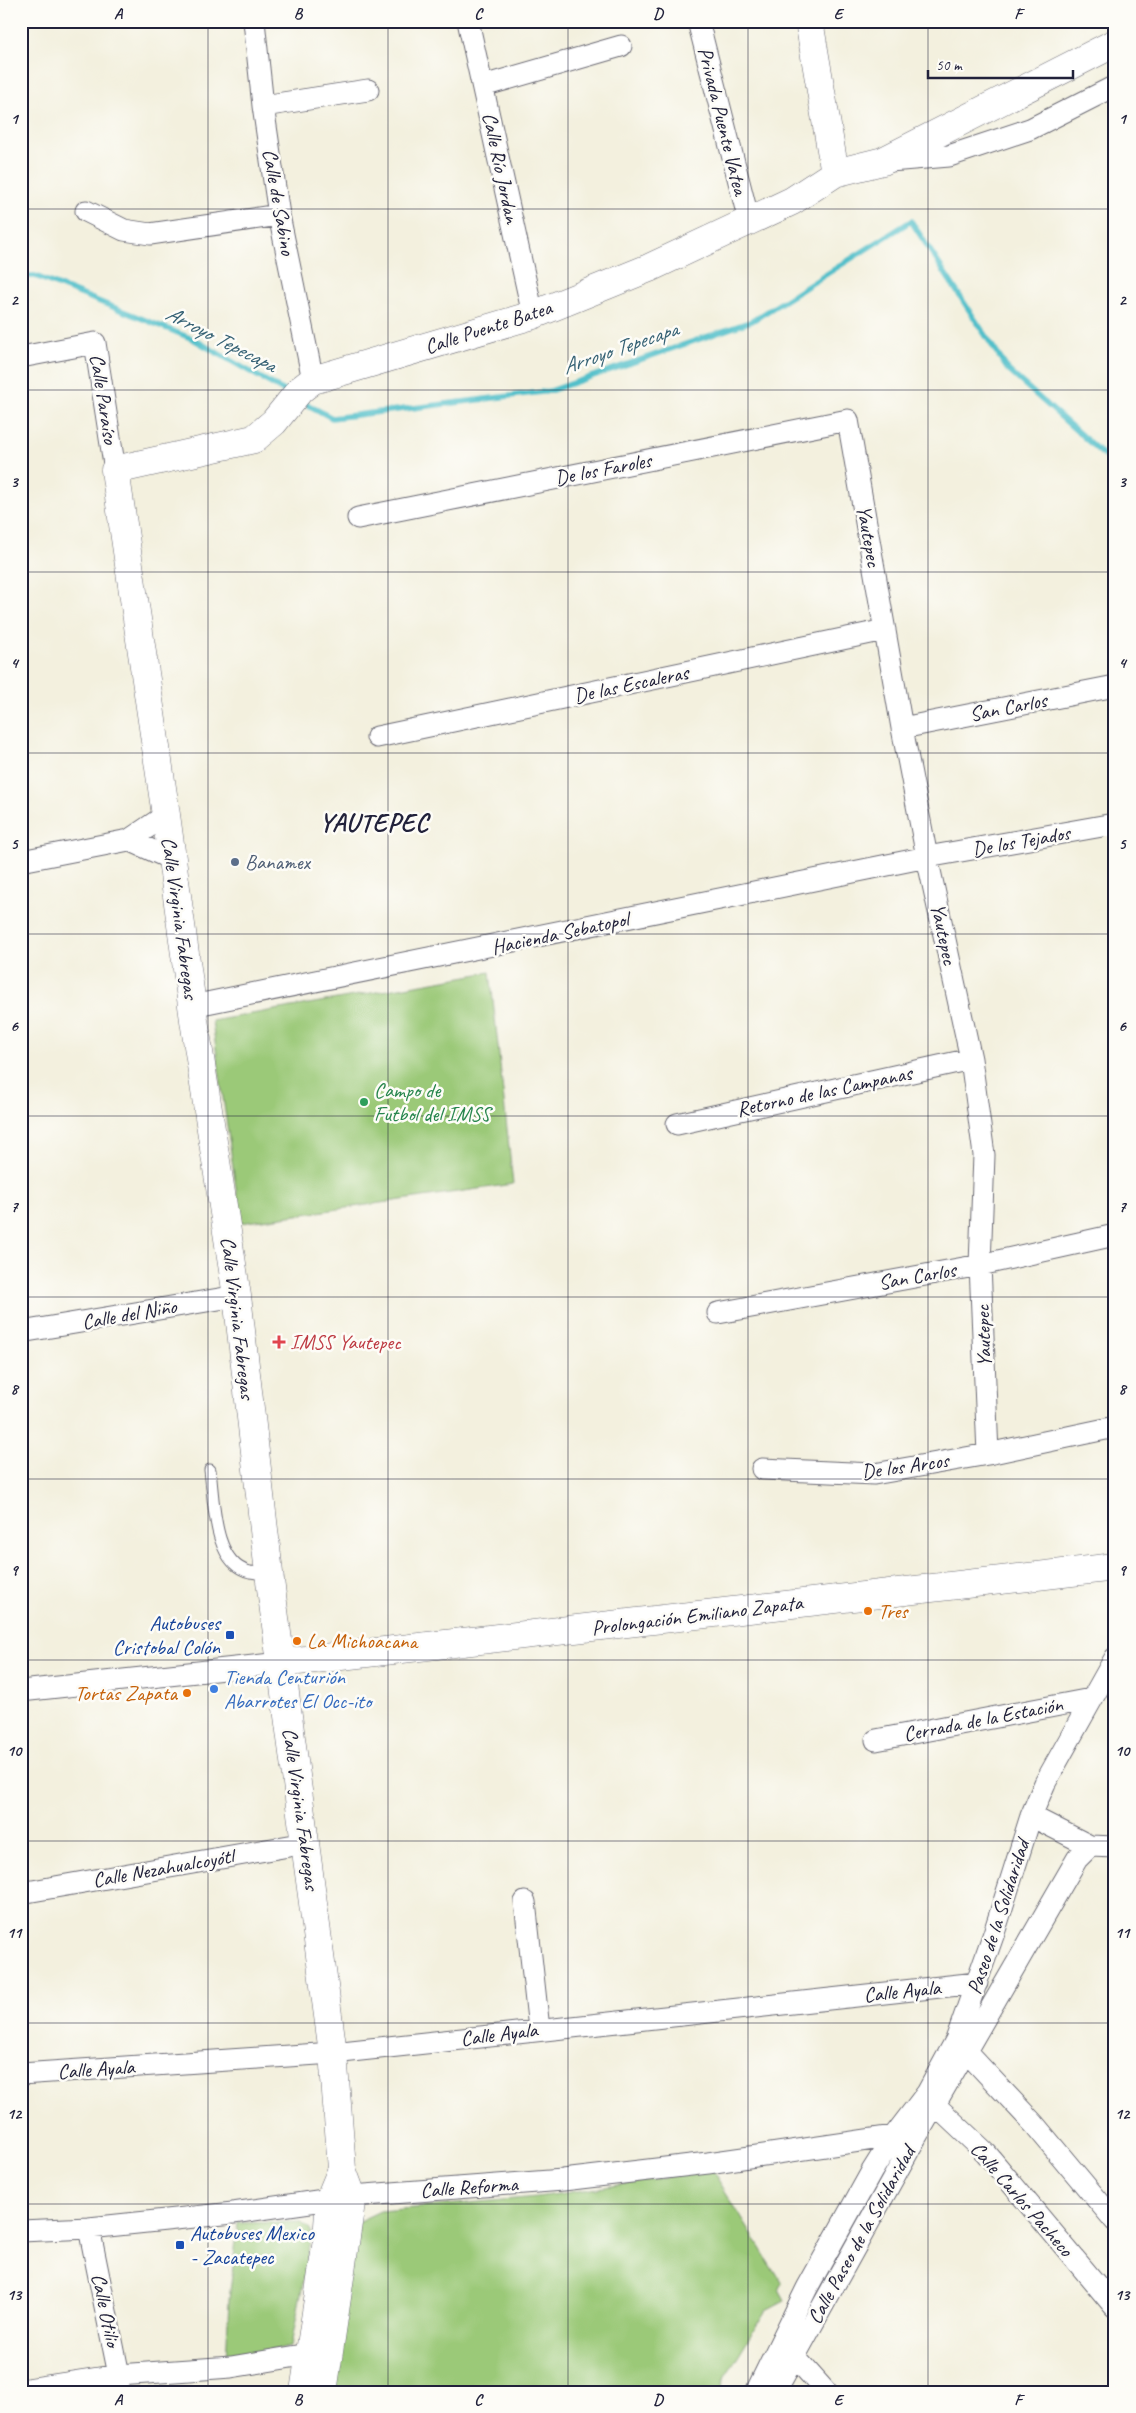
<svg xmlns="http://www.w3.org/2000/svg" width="1136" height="2413" viewBox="0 0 1136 2413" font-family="Caveat,sans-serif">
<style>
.green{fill:#9bc978;stroke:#5e765a}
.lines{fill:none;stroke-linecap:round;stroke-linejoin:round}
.stream{stroke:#52c0ca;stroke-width:5.5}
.lane-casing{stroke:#6b6a74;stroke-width:13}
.street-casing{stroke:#6b6a74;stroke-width:23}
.secondary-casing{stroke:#6b6a74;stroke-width:29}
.lane{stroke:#fff;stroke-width:11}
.street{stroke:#fff;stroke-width:21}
.secondary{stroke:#fff;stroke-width:28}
.grid{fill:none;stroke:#22223b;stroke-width:1;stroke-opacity:0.55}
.service-dot{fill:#5c6f8a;stroke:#fdfcf7;stroke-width:2}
.leisure-dot{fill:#2e9e5b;stroke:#fdfcf7;stroke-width:2}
.health-dot{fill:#e0444e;stroke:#fdfcf7;stroke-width:2}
.food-dot{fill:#e8710a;stroke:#fdfcf7;stroke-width:2}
.transit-dot{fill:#1a4fb4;stroke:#fdfcf7;stroke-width:2}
.shop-dot{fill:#3f7fe0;stroke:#fdfcf7;stroke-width:2}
.labels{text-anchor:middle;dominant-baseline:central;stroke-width:5;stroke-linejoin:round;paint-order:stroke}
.street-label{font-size:21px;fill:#22223b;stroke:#fdfcf7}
.service-label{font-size:21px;fill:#4e5e75;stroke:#fdfcf7;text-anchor:start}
.leisure-label{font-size:21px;fill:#27864d;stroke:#fdfcf7;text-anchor:start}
.health-label{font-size:21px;fill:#be3a42;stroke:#fdfcf7;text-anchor:start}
.food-label{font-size:21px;fill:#c56008;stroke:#fdfcf7;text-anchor:start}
.transit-label{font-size:21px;fill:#164399;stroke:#fdfcf7;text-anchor:end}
.shop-label{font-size:21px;fill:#366cbe;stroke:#fdfcf7;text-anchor:start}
.water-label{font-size:22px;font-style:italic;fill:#356174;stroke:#fdfcf7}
.district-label{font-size:26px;font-weight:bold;letter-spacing:1px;fill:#22223b;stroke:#fdfcf7}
.neatline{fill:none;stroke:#22223b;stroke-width:2}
.grid-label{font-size:16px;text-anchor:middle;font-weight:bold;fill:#22223b}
</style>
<rect width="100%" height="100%" fill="#fdfcf7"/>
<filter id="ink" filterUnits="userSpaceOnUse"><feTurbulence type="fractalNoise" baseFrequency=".02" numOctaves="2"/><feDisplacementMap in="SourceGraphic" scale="10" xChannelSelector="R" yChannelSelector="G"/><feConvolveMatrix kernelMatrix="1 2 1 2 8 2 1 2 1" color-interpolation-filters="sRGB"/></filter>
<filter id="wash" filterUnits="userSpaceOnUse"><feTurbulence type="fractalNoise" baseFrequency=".0096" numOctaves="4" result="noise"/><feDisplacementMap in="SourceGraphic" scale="20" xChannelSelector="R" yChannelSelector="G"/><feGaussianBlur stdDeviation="1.12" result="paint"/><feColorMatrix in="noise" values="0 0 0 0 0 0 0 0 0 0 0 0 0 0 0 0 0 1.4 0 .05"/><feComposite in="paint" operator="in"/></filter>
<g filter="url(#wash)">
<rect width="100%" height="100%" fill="#f3f0de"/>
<path class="green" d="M490,972L513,1184L241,1223L212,1021Z
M708,2163L782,2284L779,2289L785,2300L766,2310L725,2377L720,2392H323L359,2221L380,2211L537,2197L665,2178Z
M300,2222L310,2229L312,2235L291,2346L226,2360L229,2300L238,2223Z"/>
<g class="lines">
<path class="stream" d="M21,276H35L193,339L289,394
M301,401L332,418L550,391L752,321L911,221L1008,370L1115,465"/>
</g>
</g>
<g filter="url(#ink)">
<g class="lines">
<g class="lane-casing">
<path id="lane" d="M210,1470C214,1500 213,1564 250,1572C256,1573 263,1573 269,1573"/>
</g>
<g class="street-casing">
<path id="street" d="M254,21L263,106L279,215L313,380
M468,21L533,315
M698,21L749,221
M483,86L621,46
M263,106L368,90
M890,161L949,156L1030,129L1115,86
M86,211L124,230L150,234L279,215
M21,357L95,343L115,470
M358,518L848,420L902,728L927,857L971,1059L984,1155L980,1265L988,1454
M902,728L1115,686
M377,737L885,630
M129,840L166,815
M21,861L129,840L171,859
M192,1006L927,857L1108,825L1115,827
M677,1124L971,1059
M718,1313L980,1265L1115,1235
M21,1332L237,1296
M762,1469L874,1474L988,1454L1115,1427
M21,1691L280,1663
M876,1740L1091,1699
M1031,1816L1090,1846
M21,1893L306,1843
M525,1902L539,2029
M958,2043L1034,2124L1115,2221
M21,2074L333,2053L977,1983
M927,2093L935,2105L986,2153L1115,2307
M89,2228L119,2375V2392
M21,2231L89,2228L233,2213L352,2196L563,2180L708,2163L894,2136L915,2139
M785,2346L826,2392
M21,2390L119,2375L231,2367L309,2354
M756,2392L807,2288L872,2171L894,2136L927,2093L956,2040L994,1933L1031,1816L1045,1783L1115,1658
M775,2392L915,2139L1077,1859L1090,1846L1115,1847"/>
</g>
<g class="secondary-casing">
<path id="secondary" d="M835,173L883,161L1115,43
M280,1663L1115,1567
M304,2392L327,2240L330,2198L342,2169
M323,2392L352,2196L342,2169L333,2053L269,1573L237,1296L194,1020L166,815L115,470L254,439L274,422L300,390L313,380L533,315L649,268L792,201L835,173L809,21"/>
</g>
<use href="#lane" class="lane"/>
<use href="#street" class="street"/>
<use href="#secondary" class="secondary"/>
</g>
</g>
<path class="grid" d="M208,21V2392M388,21V2392M568,21V2392M748,21V2392M928,21V2392M21,209H1115M21,390H1115M21,572H1115M21,753H1115M21,934H1115M21,1116H1115M21,1297H1115M21,1479H1115M21,1660H1115M21,1841H1115M21,2023H1115M21,2204H1115"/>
<circle class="service-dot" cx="235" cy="862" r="5"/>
<circle class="leisure-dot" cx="364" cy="1102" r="5"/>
<path class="health-dot" d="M276.5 1334.5h5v5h5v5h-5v5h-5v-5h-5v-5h5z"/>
<g class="food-dot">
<circle cx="868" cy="1611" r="5"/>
<circle cx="297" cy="1641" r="5"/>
<circle cx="187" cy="1693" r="5"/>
</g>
<g class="transit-dot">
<rect x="225" y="1630" width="10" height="10" rx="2.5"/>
<rect x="175" y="2240" width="10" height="10" rx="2.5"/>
</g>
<circle class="shop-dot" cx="214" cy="1689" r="5"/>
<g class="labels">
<g class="street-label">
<text transform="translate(723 121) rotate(76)">Privada Puente Vatea</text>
<text transform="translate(501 168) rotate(78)">Calle Río Jordan</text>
<text transform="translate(279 202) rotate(80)">Calle de Sabino</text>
<text transform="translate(488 327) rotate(-18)">Calle Puente Batea</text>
<text transform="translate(104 399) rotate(81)">Calle Paraíso</text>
<text transform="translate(603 469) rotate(-11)">De los Faroles</text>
<text transform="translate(869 536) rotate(80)">Yautepec</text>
<text transform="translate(631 684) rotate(-12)">De las Escaleras</text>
<text transform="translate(1008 707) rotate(-11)">San Carlos</text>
<text transform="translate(1021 841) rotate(-10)">De los Tejados</text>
<text transform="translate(180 918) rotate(82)">Calle Virginia Fabregas</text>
<text transform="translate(560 933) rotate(-12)">Hacienda Sebatopol</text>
<text transform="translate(944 934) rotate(78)">Yautepec</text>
<text transform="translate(824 1091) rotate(-12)">Retorno de las Campanas</text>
<text transform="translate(917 1276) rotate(-10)">San Carlos</text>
<text transform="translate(129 1314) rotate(-10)">Calle del Niño</text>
<text transform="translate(238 1318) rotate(83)">Calle Virginia Fabregas</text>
<text transform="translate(983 1336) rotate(-92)">Yautepec</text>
<text transform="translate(905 1466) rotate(-8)">De los Arcos</text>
<text transform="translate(697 1615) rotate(-7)">Prolongación Emiliano Zapata</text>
<text transform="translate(983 1719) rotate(-11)">Cerrada de la Estación</text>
<text transform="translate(301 1809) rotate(82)">Calle Virginia Fabregas</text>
<text transform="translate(163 1868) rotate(-10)">Calle Nezahualcoyótl</text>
<text transform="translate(998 1917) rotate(-72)">Paseo de la Solidaridad</text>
<text transform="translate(902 1991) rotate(-6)">Calle Ayala</text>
<text transform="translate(499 2034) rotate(-7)">Calle Ayala</text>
<text transform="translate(96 2069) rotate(-4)">Calle Ayala</text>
<text transform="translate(469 2187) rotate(-4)">Calle Reforma</text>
<text transform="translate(1022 2199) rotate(49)">Calle Carlos Pacheco</text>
<text transform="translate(861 2235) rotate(-61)">Calle Paseo de la Solidaridad</text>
<text transform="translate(106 2310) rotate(78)">Calle Otilio</text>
</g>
<g class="service-label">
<text x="245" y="862">Banamex</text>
</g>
<g class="leisure-label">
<text x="374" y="1090">Campo de<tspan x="374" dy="24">Futbol del IMSS</tspan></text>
</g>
<g class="health-label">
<text x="290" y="1342">IMSS Yautepec</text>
</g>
<g class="food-label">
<text x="878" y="1611">Tres</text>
<text x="307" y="1641">La Michoacana</text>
<text x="177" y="1693" text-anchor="end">Tortas Zapata</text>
</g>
<g class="transit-label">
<text x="220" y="1623">Autobuses<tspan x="220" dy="24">Cristobal Colón</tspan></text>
<text x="190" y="2233" text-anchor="start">Autobuses Mexico<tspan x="190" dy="24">- Zacatepec</tspan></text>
</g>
<g class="shop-label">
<text x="224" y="1677">Tienda Centurión<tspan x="224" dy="24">Abarrotes El Occ-ito</tspan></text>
</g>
<g class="water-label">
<text transform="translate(221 339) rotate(27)">Arroyo Tepecapa</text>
<text transform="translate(620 348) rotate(-19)">Arroyo Tepecapa</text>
</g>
<g class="district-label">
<text x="374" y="822">YAUTEPEC</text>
</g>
</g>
<rect width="1136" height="2413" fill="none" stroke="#fdfcf7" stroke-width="55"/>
<path d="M928 70v8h145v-8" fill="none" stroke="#22223b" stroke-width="2.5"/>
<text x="936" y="70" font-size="15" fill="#22223b" stroke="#fdfcf7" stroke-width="4" paint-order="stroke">50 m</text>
<rect x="28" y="28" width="1080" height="2358" class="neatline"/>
<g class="grid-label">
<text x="118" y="19">A</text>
<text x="298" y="19">B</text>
<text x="478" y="19">C</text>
<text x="658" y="19">D</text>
<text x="838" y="19">E</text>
<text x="1018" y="19">F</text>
<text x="14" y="124">1</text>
<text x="1122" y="124">1</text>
<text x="14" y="305">2</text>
<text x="1122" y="305">2</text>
<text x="14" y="487">3</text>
<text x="1122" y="487">3</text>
<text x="14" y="668">4</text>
<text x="1122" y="668">4</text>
<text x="14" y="849">5</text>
<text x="1122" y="849">5</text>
<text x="14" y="1031">6</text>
<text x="1122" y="1031">6</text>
<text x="14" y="1212">7</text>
<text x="1122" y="1212">7</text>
<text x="14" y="1394">8</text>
<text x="1122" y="1394">8</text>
<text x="14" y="1575">9</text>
<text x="1122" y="1575">9</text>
<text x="14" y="1756">10</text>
<text x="1122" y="1756">10</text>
<text x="14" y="1938">11</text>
<text x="1122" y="1938">11</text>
<text x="14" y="2119">12</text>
<text x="1122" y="2119">12</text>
<text x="14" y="2300">13</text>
<text x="1122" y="2300">13</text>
<text x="118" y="2405">A</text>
<text x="298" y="2405">B</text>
<text x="478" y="2405">C</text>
<text x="658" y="2405">D</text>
<text x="838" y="2405">E</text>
<text x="1018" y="2405">F</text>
</g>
</svg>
